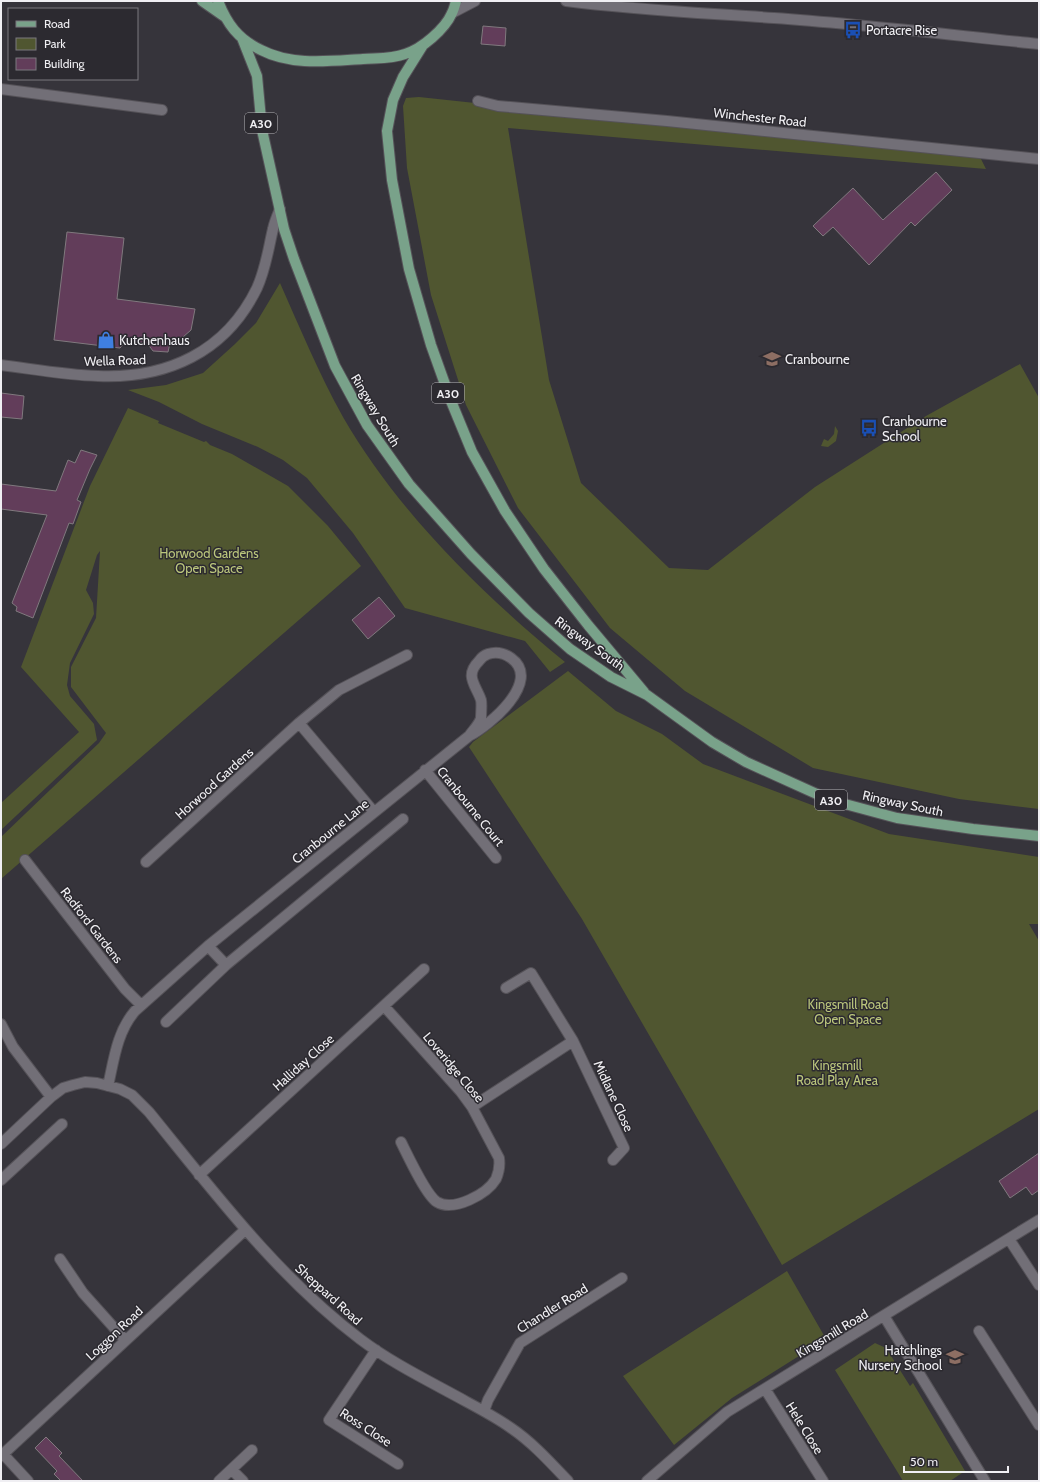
<svg xmlns="http://www.w3.org/2000/svg" width="1040" height="1482" viewBox="0 0 1040 1482" font-family="Cabin,sans-serif">
<style>
.green{fill:#505630}
.building{fill:#623d5a;stroke:#80797e}
.lines{fill:none;stroke-linecap:round;stroke-linejoin:round}
.minor-casing{stroke:#555258;stroke-width:12}
.major-casing{stroke:#555258;stroke-width:12}
.minor{stroke:#726f77;stroke-width:10}
.major{stroke:#79a28a;stroke-width:10}
.labels{text-anchor:middle;dominant-baseline:central;stroke-width:3;stroke-linejoin:round;paint-order:stroke}
.shield{fill:#2c2a30;stroke:#b5b4b8;stroke-width:1}
.shield-label{font-size:12px;font-weight:bold;fill:#f0eff3}
.poi-label{font-size:13px;fill:#f0eff3;stroke:#2c2a30;text-anchor:start}
.street-label{font-size:13px;fill:#f0eff3;stroke:#2c2a30}
.park-label{font-size:13px;fill:#bbc67c;stroke:#2c2a30}
</style>
<rect width="100%" height="100%" fill="#36343b"/>
<path class="green" d="M419,97L980,157L986,169L508,128L549,380L581,483L669,568L708,570L815,487L926,416L1020,364L1039,398V809L959,799L813,768L685,691L610,628L518,508L466,405L431,295L407,168L403,106L406,98Z
M280,283C300,328 319,374 343,417C398,512 481,593 565,662L550,672L525,641L405,608L353,533L307,478L283,460L258,447L202,424L159,402L128,390L166,385L203,373L235,344L256,323Z
M128,408L159,421L158,423L204,442L206,441L210,445L232,454L288,486L328,526L361,566L1,879V837L99,743L106,733L71,687V667L96,618L100,551L97,555L86,590L93,603L94,614L70,663L67,685L70,696L94,724L97,740L1,830V803L79,732L21,667L90,486Z
M835,426L838,431L836,441L828,447L821,446L824,439L828,441L834,434Z
M568,671L616,711L662,734L703,764L889,834L1039,857V924H1029L1039,941V1109L782,1265L582,919L469,747L473,742Z
M787,1271L826,1339L732,1398L674,1445L623,1376Z
M875,1343L886,1348L910,1386L913,1383L965,1471L950,1481H903L835,1370Z"/>
<path class="building" d="M483,26L506,28L505,46L481,44Z
M936,172L952,190L915,226L911,222L869,265L833,227L823,236L813,226L853,188L883,220Z
M67,232L124,238L117,299L195,309L191,330L175,344L170,343L168,352L153,351L147,343L127,341L120,348L54,340Z
M1,393L24,396L22,419L1,417Z
M81,450L97,455L90,469L77,500L81,502L73,524L69,523L33,618L16,611L17,607L12,603L47,515L1,509V484L56,491L68,460L75,463Z
M379,597L395,616L368,639L352,620Z
M1039,1153V1190L1032,1195L1026,1187L1010,1198L999,1181Z
M46,1437L62,1453L59,1456L83,1481H61L54,1474L57,1471L35,1448Z"/>
<g class="lines">
<g class="minor-casing">
<path id="minor" d="M566,1C635,10 704,13 774,18C862,24 951,35 1039,44
M452,13L475,1
M1,89L162,110
M478,101L498,106L667,121L1039,159
M1,365C33,369 65,375 98,376C167,379 226,352 257,288C266,268 268,250 273,229C274,223 277,216 280,209
M299,723L374,812
M425,770L496,858
M25,860L125,989L141,1005
M146,862L299,723L339,690L407,655
M208,946L226,965
M506,988L531,973L573,1041L624,1148L613,1160
M384,1006L461,1092L472,1107L499,1158C500,1165 499,1172 496,1179C487,1194 454,1212 437,1202C426,1195 408,1156 401,1142
M166,1022L226,965L403,819
M1,1024L13,1047L51,1097
M108,1086C114,1059 117,1032 135,1011L208,946L469,736C473,730 479,725 481,718C481,713 482,704 481,700C476,685 464,676 479,661C481,658 485,655 488,654C497,651 504,653 511,658C543,681 489,726 469,736
M472,1107L573,1041
M1,1144L51,1097L63,1088L73,1085L85,1082L97,1083L120,1089L132,1095L149,1112C214,1192 277,1276 360,1339C393,1364 431,1382 467,1402C482,1410 497,1418 511,1428C533,1443 550,1462 568,1481
M199,1175L424,969
M1,1180L62,1124
M1009,1239L1039,1285
M60,1259L83,1293L125,1340
M884,1316L985,1481
M979,1331L1039,1425
M376,1350L329,1420L398,1464
M765,1389L823,1481
M484,1411L488,1400L520,1343L622,1278
M3,1454L28,1481
M1,1456L245,1230
M232,1470L243,1481
M219,1481L252,1450
M647,1481L727,1412L1039,1220"/>
</g>
<g class="major-casing">
<path id="major" d="M202,1L225,17
M218,1C227,24 238,39 261,50C292,66 329,61 363,59C377,58 392,59 405,54C422,49 445,29 452,13C454,9 455,5 456,1
M242,38L257,76L262,130L284,229L294,259L335,366L367,425L409,484L471,554L529,613L570,649L611,677L647,695L712,742L746,762L830,800L897,818L973,829L1039,836
M423,45L403,77L393,100L387,131L392,180L409,269L431,345L451,401L472,452L505,511L544,569L588,625L644,692"/>
</g>
<use href="#minor" class="minor"/>
<use href="#major" class="major"/>
</g>
<defs>
<g id="bus-bare" transform="scale(1.38)"><path d="M-5-6H5V4H4V6H2V4H-2V6H-4V4H-5ZM-3.5-4V0h7V-4ZM-3.5 1.2v1.5H-2V1.2ZM2 1.2v1.5H3.5V1.2Z" fill="#1a4fb4" stroke="#2c2a30" stroke-width="2.5" paint-order="stroke"/></g>
<g id="shop-bare" transform="scale(1.38)"><path d="M-5-2.5h2.3a2.7 3.5 0 0 1 5.4 0H5L5.5 6h-11ZM-1.5-2.5h3a1.5 2.3 0 0 0-3 0Z" fill="#3f7fe0" stroke="#2c2a30" stroke-width="2.5" paint-order="stroke"/></g>
<g id="school-bare" transform="scale(1.38)"><path d="M0-5L7-2L0 1L-7-2ZM-4 1L0 2.5L4 1V4Q0 6-4 4Z" fill="#8d6e63" stroke="#2c2a30" stroke-width="2.5" paint-order="stroke"/></g>
</defs>
<g fill-rule="evenodd">
<use href="#bus-bare" x="853" y="30"/>
<use href="#shop-bare" x="106" y="340"/>
<use href="#school-bare" x="772" y="359"/>
<use href="#bus-bare" x="869" y="428"/>
<use href="#school-bare" x="955" y="1357"/>
</g>
<g class="labels">
<g class="shield">
<rect x="245" y="113" width="32" height="20" rx="3"/>
<rect x="432" y="383" width="32" height="20" rx="3"/>
<rect x="815" y="790" width="32" height="20" rx="3"/>
</g>
<g class="shield-label">
<text x="261" y="123">A30</text>
<text x="448" y="393">A30</text>
<text x="831" y="800">A30</text>
</g>
<g class="poi-label">
<text x="866" y="30">Portacre Rise</text>
<text x="119" y="340">Kutchenhaus</text>
<text x="785" y="359">Cranbourne</text>
<text x="882" y="421">Cranbourne<tspan x="882" dy="15">School</tspan></text>
<text x="942" y="1350" text-anchor="end">Hatchlings<tspan x="942" dy="15">Nursery School</tspan></text>
</g>
<g class="street-label">
<text transform="translate(760 117) rotate(6)">Winchester Road</text>
<text transform="translate(115 360) rotate(-2)">Wella Road</text>
<text transform="translate(376 410) rotate(59)">Ringway South</text>
<text transform="translate(590 643) rotate(36)">Ringway South</text>
<text transform="translate(214 783) rotate(-42)">Horwood Gardens</text>
<text transform="translate(903 803) rotate(12)">Ringway South</text>
<text transform="translate(471 806) rotate(51)">Cranbourne Court</text>
<text transform="translate(330 831) rotate(-39)">Cranbourne Lane</text>
<text transform="translate(92 925) rotate(52)">Radford Gardens</text>
<text transform="translate(303 1062) rotate(-42)">Halliday Close</text>
<text transform="translate(454 1067) rotate(50)">Loveridge Close</text>
<text transform="translate(614 1096) rotate(65)">Midlane Close</text>
<text transform="translate(329 1294) rotate(42)">Sheppard Road</text>
<text transform="translate(552 1308) rotate(-32)">Chandler Road</text>
<text transform="translate(114 1333) rotate(-43)">Loggon Road</text>
<text transform="translate(832 1333) rotate(-31)">Kingsmill Road</text>
<text transform="translate(366 1427) rotate(33)">Ross Close</text>
<text transform="translate(805 1428) rotate(58)">Hele Close</text>
</g>
<g class="park-label">
<text x="209" y="553">Horwood Gardens<tspan x="209" dy="15">Open Space</tspan></text>
<text x="848" y="1004">Kingsmill Road<tspan x="848" dy="15">Open Space</tspan></text>
<text x="837" y="1065">Kingsmill<tspan x="837" dy="15">Road Play Area</tspan></text>
</g>
</g>
<rect width="1040" height="1482" fill="none" stroke="#f0eff3" stroke-width="4"/>
<rect x="8" y="8" width="130" height="72" fill="#2c2a30" stroke="#7a797e"/>
<rect x="16" y="21" width="20" height="6" fill="#79a28a" stroke="#7a797e"/>
<text x="44" y="28" font-size="12" fill="#f0eff3">Road</text>
<rect x="16" y="38" width="20" height="12" fill="#505630" stroke="#7a797e"/>
<text x="44" y="48" font-size="12" fill="#f0eff3">Park</text>
<rect x="16" y="58" width="20" height="12" fill="#623d5a" stroke="#7a797e"/>
<text x="44" y="68" font-size="12" fill="#f0eff3">Building</text>
<path d="M904 1466v6h104v-6" fill="none" stroke="#f0eff3" stroke-width="2"/>
<text x="910" y="1466" font-size="12" fill="#f0eff3" stroke="#2c2a30" stroke-width="3" paint-order="stroke">50 m</text>
</svg>
